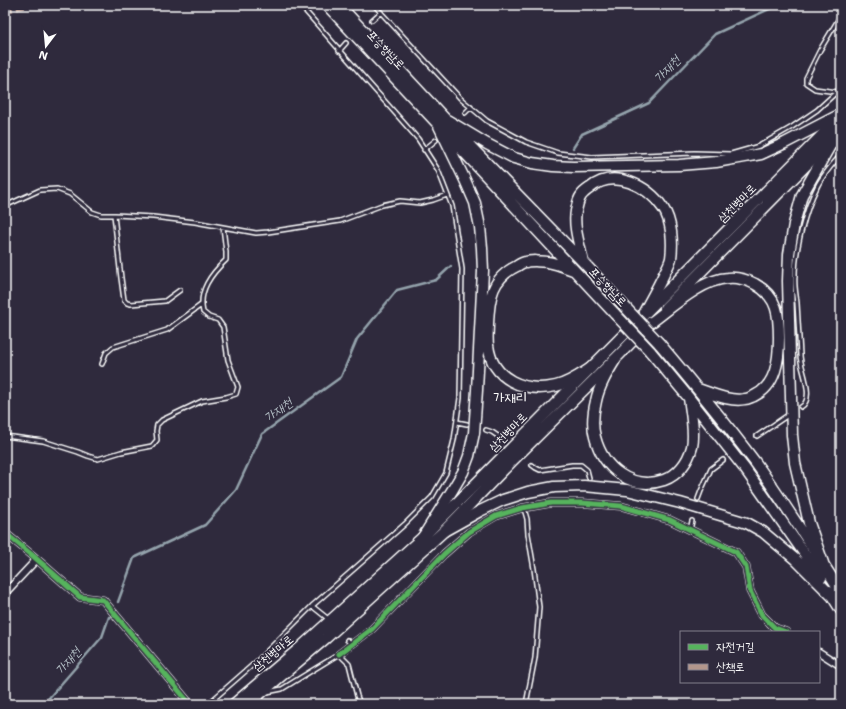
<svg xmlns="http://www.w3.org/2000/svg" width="846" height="709" viewBox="0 0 846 709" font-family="'Shantell Sans','Poor Story',sans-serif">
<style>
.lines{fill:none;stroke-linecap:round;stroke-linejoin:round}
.stream{stroke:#94a3ac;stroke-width:2.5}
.service-casing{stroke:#fff;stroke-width:6}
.minor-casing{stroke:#fff;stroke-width:9}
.primary-casing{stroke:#fff;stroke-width:13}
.trunk-casing{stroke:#fff;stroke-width:13}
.service{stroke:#2f2a3d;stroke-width:3}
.minor{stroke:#2f2a3d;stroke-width:6}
.primary{stroke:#2f2a3d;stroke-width:10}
.trunk{stroke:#2f2a3d;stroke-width:10}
.trunk-bridge-casing{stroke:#fff;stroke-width:13;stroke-linecap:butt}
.trunk-bridge{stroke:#2f2a3d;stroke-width:10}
.quiet{stroke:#b2968c;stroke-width:4;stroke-dasharray:8 4;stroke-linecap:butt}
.cycleway-casing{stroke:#2f2a3d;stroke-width:8}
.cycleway{stroke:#56b35d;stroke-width:5}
.labels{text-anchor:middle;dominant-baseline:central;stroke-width:3.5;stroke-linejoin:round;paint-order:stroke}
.street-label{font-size:12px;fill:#fff;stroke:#2f2a3d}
.water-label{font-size:13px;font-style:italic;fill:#afbac1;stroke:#2f2a3d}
.quarter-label{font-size:14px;fill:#fff;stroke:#2f2a3d}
</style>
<rect width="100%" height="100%" fill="#2f2a3d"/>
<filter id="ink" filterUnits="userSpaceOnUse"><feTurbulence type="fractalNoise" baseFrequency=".025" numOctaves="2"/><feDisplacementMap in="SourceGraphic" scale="8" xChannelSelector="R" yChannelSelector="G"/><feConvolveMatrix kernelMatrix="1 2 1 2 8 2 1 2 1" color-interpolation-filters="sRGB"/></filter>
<g filter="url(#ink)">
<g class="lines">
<path class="stream" d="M573,148L582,134L649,103L715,34L778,5
M118,602L134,558L205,525L236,490L262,434L341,377L357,339L397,290L436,280L451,266
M28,704L48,699L102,637L109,617"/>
<g class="service-casing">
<path id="service" d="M374,5L461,99L487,121L526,142L558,153L592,157L694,153L731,154L759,146L792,127L817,110L841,88
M839,5L841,10
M372,20L381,12
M339,51L346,43
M837,92L815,89L806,83V78L820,50L838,20L841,10
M465,113L471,107
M424,150L436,140
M5,206L40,190L57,189L70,194L92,212L101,215H115L153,217L195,222L256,233L268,232L340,221L382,205L400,201L420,203L433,200L447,195
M114,215L121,278L124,300L127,303L131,304L165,301L169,298L180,290
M102,364L106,353L113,347L167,330L201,305
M801,407C816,398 800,368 800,355C799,338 798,320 797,303C796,294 794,285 795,276C795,250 805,210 817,187C821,178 834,162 841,155
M457,422L467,424
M486,430L492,432L502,439
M5,436L43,441L78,452L88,456L98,459L121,452L152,446L157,440L156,431L157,425L162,420L202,401L226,397L236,394L238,387L228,360L223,327L218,320L209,317L203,312C198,291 211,274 226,260V252L223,227
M757,436L788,415
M532,465L536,468L540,470L572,465H581L587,470L589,478
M698,499L701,491L711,469L723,460
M523,509L525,512L527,519L528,534L534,569L539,607L535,658L526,704
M690,530L692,521
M312,606L327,618
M347,640L352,644
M267,692L282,689L339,654L349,664L357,696L360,704
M208,704L256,662L312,606L405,524L432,497L446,473L454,440L460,398L462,269L452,206L438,170L418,139L300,5"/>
</g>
<g class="minor-casing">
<path id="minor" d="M5,533L32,555L80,597L103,600L190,704
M5,595L8,590L37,559
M819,652L841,666
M339,654L372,629L444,554L469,532L496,516L522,508L551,503H582L621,506L670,520L736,552L746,567L750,591L762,615L775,628L786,632"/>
</g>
<g class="primary-casing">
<path id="primary" d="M665,308L841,130
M234,704L301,647L423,537L841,116
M248,704L326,638L444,531L512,461L620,354L651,322"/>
</g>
<g class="trunk-casing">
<path id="trunk" d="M327,5L615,314
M339,5L472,148L583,262L624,306
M447,120L487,144L514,158L532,163L553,166L573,167L679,165L716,162L761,154L785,143L841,114
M583,262C580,246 573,227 576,211C577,207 578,200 581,196C583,193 587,190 590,188C614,168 648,186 663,208C672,221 673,243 671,258C670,263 667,268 665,272C658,287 650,301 642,316
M573,270C565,267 555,263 547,262C543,261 539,262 535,261C532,261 528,261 526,262C523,262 520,264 517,266C492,278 489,297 488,324C488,330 487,338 488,345C492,380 525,393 556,386C569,383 580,375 591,368
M653,321C673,306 703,279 728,278C737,277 747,280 755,284C778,297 779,315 779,338C779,360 776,386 754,396C751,397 748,399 745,399C730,402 713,394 698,389
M659,343C692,382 724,421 755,462C785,504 813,548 841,592
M650,351L689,398L745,469L804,553L821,578
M615,360C607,373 599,386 596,401C593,413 592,426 595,437C603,468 631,491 664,480C678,475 688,462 692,447C695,432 691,413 689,398
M444,531L480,511L503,500L528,492L554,487L584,486L627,490L680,503L747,523L763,532L795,559L833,597
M423,537L453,489L463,472L469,456L474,433L477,390L483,271L482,248L480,227L475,203L465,180L439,126
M823,563L809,523L795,463L792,435L788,281L789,254L794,224L802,195L835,137
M829,591L841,610"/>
</g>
<use href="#service" class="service"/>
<use href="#minor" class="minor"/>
<use href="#primary" class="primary"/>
<use href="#trunk" class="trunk"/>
<g class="trunk-bridge-casing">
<path id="trunk-bridge" d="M624,306L659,343
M615,314L650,351"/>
</g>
<use href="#trunk-bridge" class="trunk-bridge"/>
<path class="quiet" d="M5,11L25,7L28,5"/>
<g class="cycleway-casing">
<path id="cycleway" d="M5,533L32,555L80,597L103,600L190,704
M339,654L372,629L444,554L469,532L496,516L522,508L551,503H582L621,506L670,520L736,552L746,567L750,591L762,615L775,628L786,632"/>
</g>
<use href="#cycleway" class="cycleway"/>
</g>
</g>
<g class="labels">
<g class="street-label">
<text transform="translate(386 50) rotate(47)">포승향남로</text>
<text transform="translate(737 203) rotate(-45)">삼천병마로</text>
<text transform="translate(608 287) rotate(47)">포승향남로</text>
<text transform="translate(508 432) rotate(-46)">삼천병마로</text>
<text transform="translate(273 653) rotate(-40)">삼천병마로</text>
</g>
<g class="water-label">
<text transform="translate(667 69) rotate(-46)">가재천</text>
<text transform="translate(278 410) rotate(-36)">가재천</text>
<text transform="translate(68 661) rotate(-49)">가재천</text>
</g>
<g class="quarter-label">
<text x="510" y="397">가재리</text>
</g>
</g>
<rect width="846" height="709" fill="none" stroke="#2f2a3d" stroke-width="20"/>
<rect x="10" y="10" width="826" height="689" fill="none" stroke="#fff" stroke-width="1.5" filter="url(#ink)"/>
<rect x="680" y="631" width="140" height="52" fill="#2f2a3d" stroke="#827f8b"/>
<rect x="688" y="644" width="20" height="6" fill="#56b35d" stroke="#827f8b"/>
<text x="716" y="651" font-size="12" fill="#ffffff">자전거길</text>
<rect x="688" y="664" width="20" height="6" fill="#b2968c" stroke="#827f8b"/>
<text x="716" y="671" font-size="12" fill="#ffffff">산책로</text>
<g transform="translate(46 46) rotate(196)" stroke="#2f2a3d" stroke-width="3" paint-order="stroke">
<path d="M0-3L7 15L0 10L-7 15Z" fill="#ffffff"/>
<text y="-6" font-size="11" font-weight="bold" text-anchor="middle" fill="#ffffff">N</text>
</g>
</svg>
